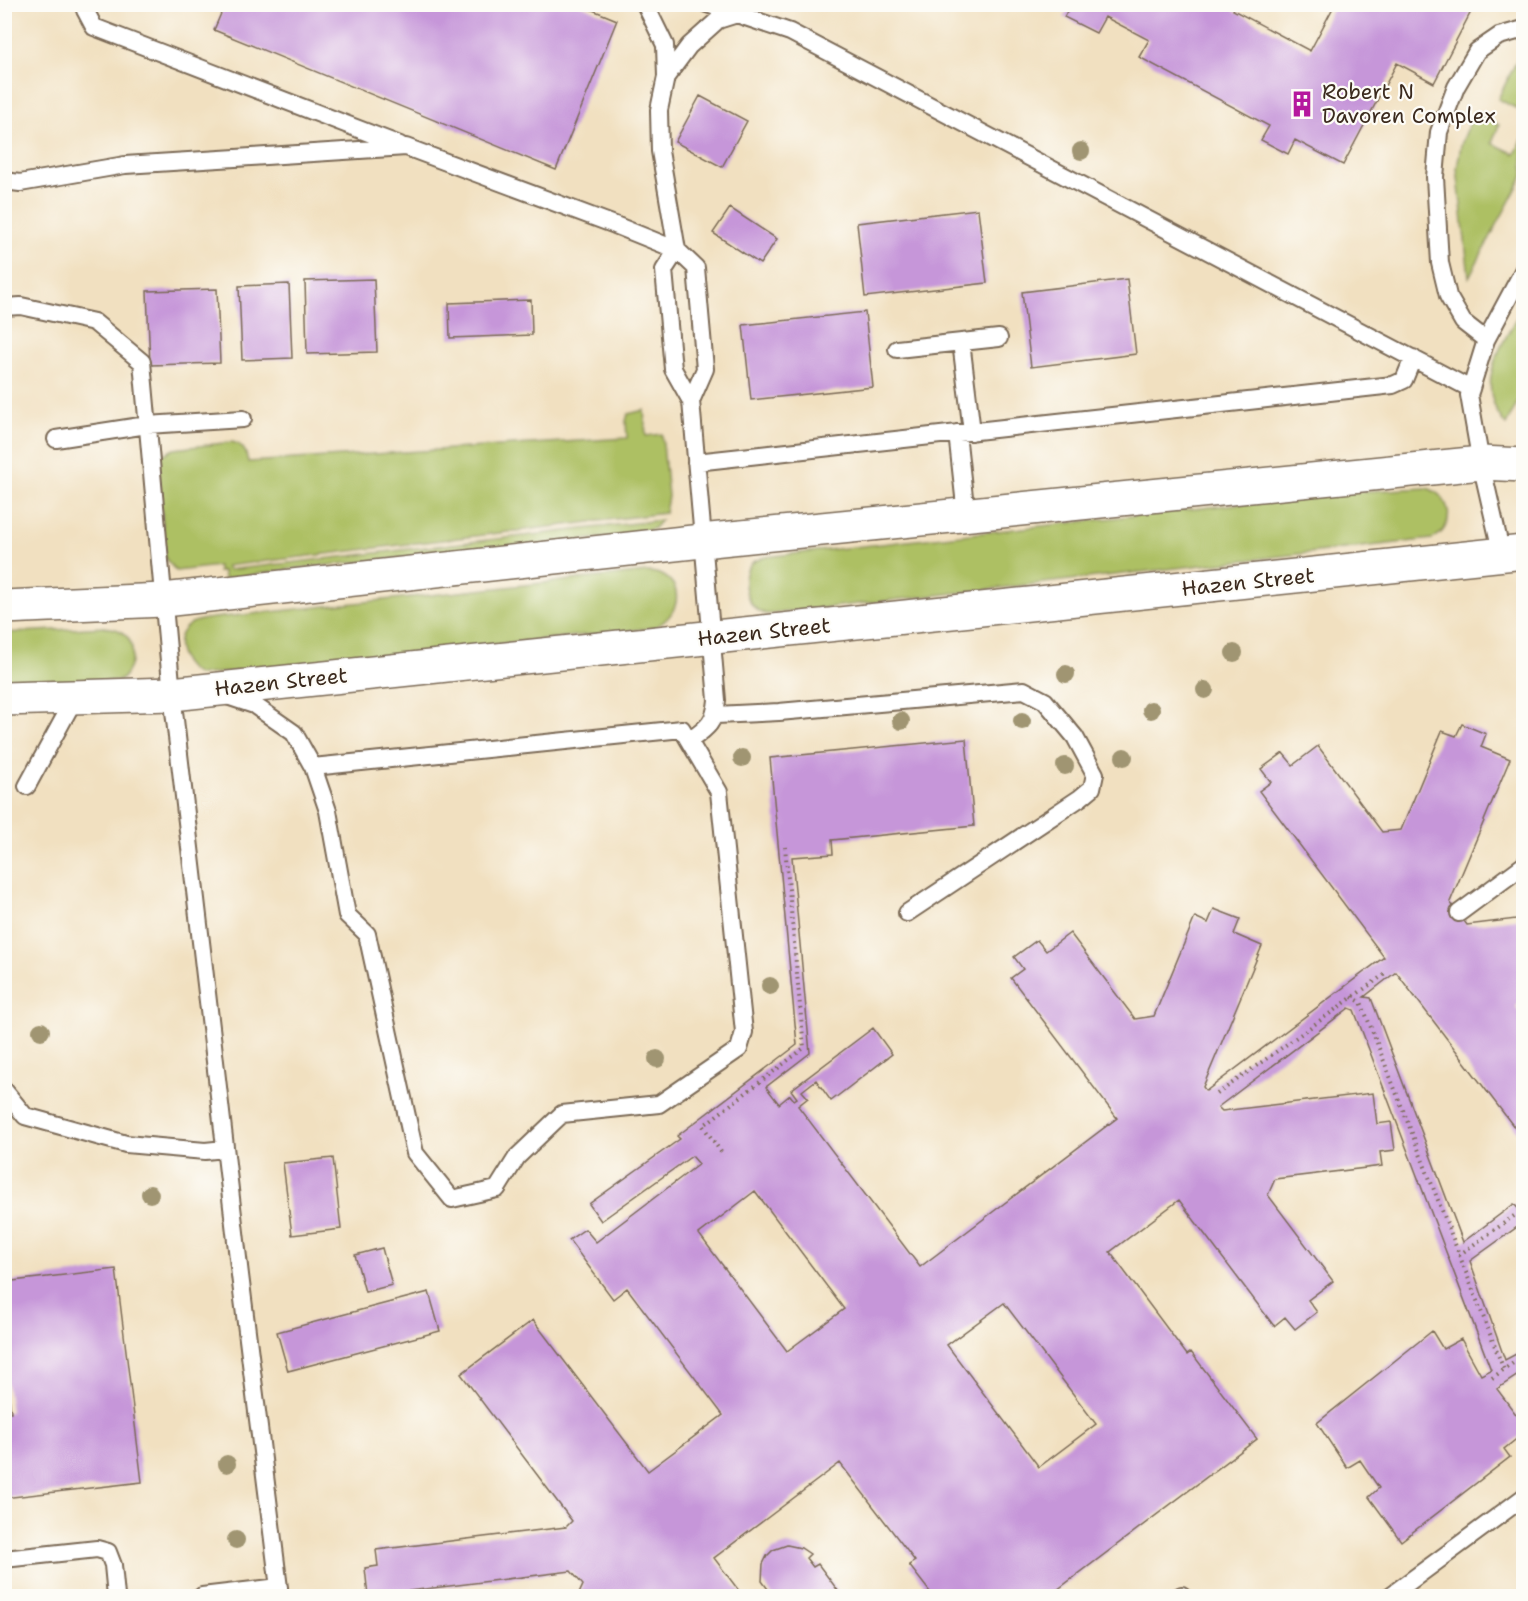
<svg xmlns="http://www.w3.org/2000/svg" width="1528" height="1601" viewBox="0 0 1528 1601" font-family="'Shantell Sans',sans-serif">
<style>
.green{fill:#adc064;stroke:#747541;stroke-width:1.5}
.building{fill:#c696d9;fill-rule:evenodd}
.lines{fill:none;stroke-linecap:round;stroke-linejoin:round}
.lane-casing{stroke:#7b6a57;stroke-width:20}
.street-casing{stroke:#7b6a57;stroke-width:36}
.path{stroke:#7b6a57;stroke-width:4;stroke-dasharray:1.5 4.5;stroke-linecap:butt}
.lane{stroke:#fff;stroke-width:16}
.street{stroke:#fff;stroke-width:33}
.tree{fill:#a09572}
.labels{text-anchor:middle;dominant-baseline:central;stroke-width:4.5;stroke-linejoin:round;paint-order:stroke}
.poi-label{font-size:21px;fill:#3b2a1e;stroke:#fdfcf7;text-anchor:start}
.street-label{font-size:21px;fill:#3b2a1e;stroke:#fdfcf7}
</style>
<rect width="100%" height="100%" fill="#fdfcf7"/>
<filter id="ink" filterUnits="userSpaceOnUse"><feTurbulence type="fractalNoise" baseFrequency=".0167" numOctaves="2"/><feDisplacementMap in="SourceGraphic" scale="12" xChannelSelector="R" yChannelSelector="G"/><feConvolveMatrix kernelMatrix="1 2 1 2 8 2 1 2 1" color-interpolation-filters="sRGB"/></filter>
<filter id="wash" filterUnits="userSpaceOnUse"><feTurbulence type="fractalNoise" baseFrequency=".008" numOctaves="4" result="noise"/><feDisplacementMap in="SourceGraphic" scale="24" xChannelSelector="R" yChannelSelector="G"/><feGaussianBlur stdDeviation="1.35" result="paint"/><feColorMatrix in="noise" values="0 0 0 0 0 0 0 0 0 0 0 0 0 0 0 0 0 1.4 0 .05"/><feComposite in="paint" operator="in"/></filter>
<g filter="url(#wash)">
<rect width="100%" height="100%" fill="#f1e0c0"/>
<path class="green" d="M1520,54H1523V112L1498,99Z
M1474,112L1499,125L1492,143L1515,154L1523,138V176L1469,277L1457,168L1461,145Z
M1522,308L1523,392L1506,425C1472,383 1501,348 1522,308Z
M644,410L646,436L662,434L668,496L665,513L226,566L228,570L661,520L654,528L636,534L635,531L632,532V535L298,568L224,579L223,571L218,572V566L176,571L165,558L158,457L174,449L232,442C243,444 246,451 248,462L627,438L626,421L628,414Z
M1427,488C1452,496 1457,527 1432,539L769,614C747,614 738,578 751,564C755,560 760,559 765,557L1264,501L1367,491Z
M647,572C686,573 685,616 652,628L199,675C180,667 169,638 190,624C197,620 206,619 214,618Z
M104,627C109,628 115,628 118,630C139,640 134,667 121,680L5,691V633Z"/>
<g id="blocks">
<path class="building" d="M225,4H578L617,20L556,170L214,30Z
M1071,4H1236L1233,10L1310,51L1335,4H1475L1434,83L1397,63L1343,165L1295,140L1288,154L1261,140L1269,126L1139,57L1149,40L1105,17L1096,33L1064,17Z
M700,96L747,121L722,167L675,142Z
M730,208L777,239L760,264L713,233Z
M978,209L987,283L865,297L857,223Z
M374,279L377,352L307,354L305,281Z
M1127,279L1136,354L1031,367L1022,292Z
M289,284L292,358L242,360L239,286Z
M217,289L220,363L150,365L147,291Z
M531,300L532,335L450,338L449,303Z
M865,312L873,387L751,400L743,325Z
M1462,724L1486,734L1481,747L1510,759L1450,902L1467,925L1524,918V991L1516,1007L1524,1018V1140L1396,972L1364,997L1371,998L1463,1242L1514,1204L1524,1215V1222L1470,1261L1505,1360L1518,1353L1524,1361V1371L1497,1389L1524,1425V1433L1504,1449L1510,1457L1401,1541L1369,1497L1379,1488L1360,1460L1347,1468L1317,1423L1432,1331L1443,1349L1461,1339L1481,1375L1491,1370L1354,1010L1349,1008L1218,1107L1222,1111L1373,1093L1377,1124L1391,1122L1395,1150L1380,1152L1382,1166L1275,1179L1268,1195L1333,1281L1308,1300L1317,1312L1295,1329L1285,1317L1274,1326L1179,1200L1110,1252L1187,1355L1191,1352L1257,1439L1049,1596H933L909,1565L915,1561L840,1463L714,1558L743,1596H578L583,1585L571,1571L368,1596L365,1568L378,1566L376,1550L566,1527L572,1521L461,1374L533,1320L648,1471L723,1415L627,1288L613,1299L569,1240L585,1229L596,1242L699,1164L692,1156L601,1221L589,1204L680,1139L677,1136L797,1045L770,758L966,739L974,826L832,840L833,854L792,857L810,1053L766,1087L779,1104L790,1095L794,1100L797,1098L791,1090L873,1028L892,1054L831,1101L816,1080L802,1091L808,1098L798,1106L920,1267L1117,1118L1011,978L1023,969L1014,957L1037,940L1046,951L1070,933L1135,1019L1154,1016L1195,917L1208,923L1214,909L1240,919L1234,934L1262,946L1203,1087L1206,1091L1384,957L1259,791L1271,782L1261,769L1283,753L1293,765L1318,746L1382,832L1401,830L1442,731L1456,736ZM755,1191L844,1309L787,1351L699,1234ZM1004,1303L1096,1424L1039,1467L947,1345Z
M333,1158L341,1229L292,1235L283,1163Z
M382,1248L392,1285L365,1292L355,1255Z
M116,1269L142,1482L4,1498V1412H11L4,1359V1282Z
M429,1292L440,1331L288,1371L277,1332Z
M787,1545L801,1548L810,1554L806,1558L813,1567L818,1564L842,1596H773L762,1581L763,1564L767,1556L773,1550Z"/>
</g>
</g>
<g filter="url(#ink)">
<use href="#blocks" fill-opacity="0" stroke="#7b6a57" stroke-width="1.5"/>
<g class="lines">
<g class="lane-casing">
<path id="lane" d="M85,4V10L94,27L400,145
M645,4L665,45L666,77L659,110L660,151L677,250
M707,4L790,32L1471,389
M666,77L689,46L718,20L737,14
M4,181L20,183L125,165L406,147L615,225L677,250
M4,307L21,306L94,322L142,362L172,694L240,1275L280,1596
M1486,340L1463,322L1448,296L1440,263L1435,177L1439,132L1456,87L1477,51L1499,36L1524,29
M961,342L972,432
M897,349L999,338
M957,433L966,515
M56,439L147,425L243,419
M696,462L1393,385L1404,380L1413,358
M1502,555L1481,463L1469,395L1486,340L1524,269
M227,696L254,705L294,733L313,767L682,729L719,792L744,1032L739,1049L659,1104L562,1114L517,1157L497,1189L452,1199L415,1153L367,934L347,915L328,811L313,767
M716,715L779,712L1024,690L1045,701L1075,737L1095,774L1092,788L1080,798L907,913
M689,741C707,728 715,723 717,700L691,401L673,369L664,270L677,250L696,268L705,369L691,401
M27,786L76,696
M1459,913L1524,865
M4,1090L25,1116L126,1144L205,1151L225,1149
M4,1559L97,1549L108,1552L113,1565L116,1596
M202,1596L279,1587
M1180,1596L1182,1595
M1390,1596L1524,1497"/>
</g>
<g class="street-casing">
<path id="street" d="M4,607L163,600L711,540L1481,463L1524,465
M4,699L172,694L1524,552"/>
</g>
<path class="path" d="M1352,997L1361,1002L1504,1370
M1217,1094L1385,974
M721,1152L703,1126L804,1048L785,847
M1459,1255L1524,1209
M1492,1378L1516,1361"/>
<use href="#lane" class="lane"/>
<use href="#street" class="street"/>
</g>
<g class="tree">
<circle cx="1081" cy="151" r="9"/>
<circle cx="1234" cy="653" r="9"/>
<circle cx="1066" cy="674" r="9"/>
<circle cx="1205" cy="690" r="9"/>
<circle cx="1151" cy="710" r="9"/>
<circle cx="901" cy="721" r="9"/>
<circle cx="1022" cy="721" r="9"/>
<circle cx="1124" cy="757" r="9"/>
<circle cx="742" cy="758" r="9"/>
<circle cx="1065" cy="766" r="9"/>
<circle cx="770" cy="986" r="9"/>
<circle cx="41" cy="1031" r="9"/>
<circle cx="657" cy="1059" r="9"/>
<circle cx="150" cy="1194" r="9"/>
<circle cx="227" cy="1464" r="9"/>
<circle cx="236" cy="1540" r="9"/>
</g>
</g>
<defs>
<g id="building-bare" transform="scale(2.07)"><path d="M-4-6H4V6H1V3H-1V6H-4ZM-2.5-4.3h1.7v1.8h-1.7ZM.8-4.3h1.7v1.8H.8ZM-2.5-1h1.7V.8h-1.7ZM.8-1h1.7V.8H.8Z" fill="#b5179e" stroke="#fdfcf7" stroke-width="2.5" paint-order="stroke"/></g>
</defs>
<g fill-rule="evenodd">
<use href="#building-bare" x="1302" y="104"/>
</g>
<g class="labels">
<g class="poi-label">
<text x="1322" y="92">Robert N<tspan x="1322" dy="24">Davoren Complex</tspan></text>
</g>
<g class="street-label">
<text transform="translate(1248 582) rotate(-6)">Hazen Street</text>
<text transform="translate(764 632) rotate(-6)">Hazen Street</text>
<text transform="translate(281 682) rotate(-6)">Hazen Street</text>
</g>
</g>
<rect width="1528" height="1601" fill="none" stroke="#fdfcf7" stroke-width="24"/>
</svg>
